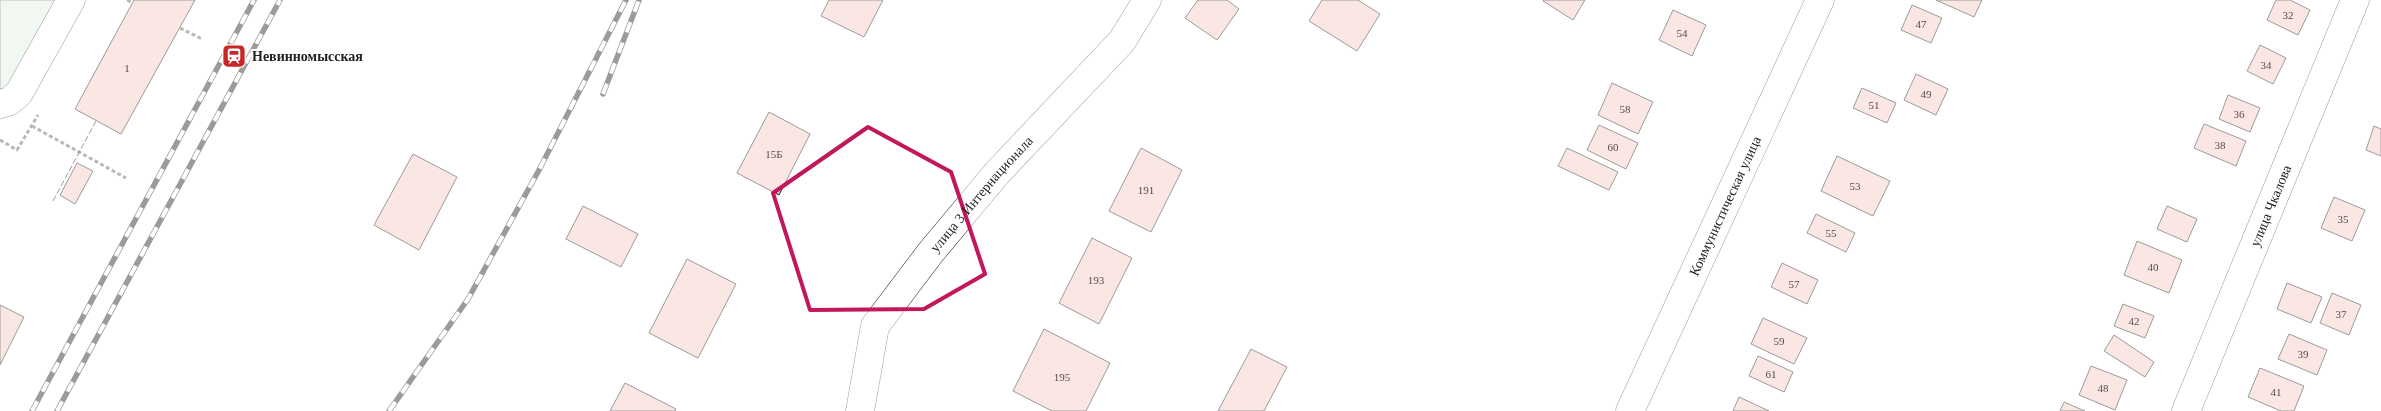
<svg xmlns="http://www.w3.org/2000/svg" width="2381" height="411" viewBox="0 0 2381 411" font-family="Georgia,serif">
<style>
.green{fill:#e0efe3;stroke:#6f6f6f}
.building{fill:#f3c9c0;stroke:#222}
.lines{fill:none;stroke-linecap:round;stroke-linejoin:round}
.minor-casing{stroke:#222;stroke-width:29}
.path{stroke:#646464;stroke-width:3;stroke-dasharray:4 2.5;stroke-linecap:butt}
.minor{stroke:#fff;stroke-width:28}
.rail-casing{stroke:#222;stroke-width:5.5}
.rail{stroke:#fff;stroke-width:4;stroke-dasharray:11;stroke-linecap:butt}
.fence{stroke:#222;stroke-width:1;stroke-dasharray:6 2.5;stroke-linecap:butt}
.marked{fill:none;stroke:#c2185b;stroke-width:4;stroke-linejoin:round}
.labels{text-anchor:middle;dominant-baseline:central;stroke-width:4;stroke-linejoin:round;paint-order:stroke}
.number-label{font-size:11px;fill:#564c4a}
.poi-label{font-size:14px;font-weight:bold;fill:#222;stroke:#fff;text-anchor:start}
.street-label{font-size:14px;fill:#222;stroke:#fff}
</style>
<rect width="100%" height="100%" fill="#fff"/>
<path class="green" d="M0,0H59L11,85L0,90Z"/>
<path class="building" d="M134,0H195L121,134L75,109Z
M829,0H883L864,37L821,16Z
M1198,0H1227L1239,9L1217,40L1185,18Z
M1322,0H1358L1380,14L1357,51L1309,21Z
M1544,0H1585L1573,20L1543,1Z
M1936,0H1982L1974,17Z
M2276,0H2290L2310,10L2298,35L2267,20Z
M1912,5L1942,18L1931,43L1901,30Z
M1673,10L1706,25L1692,56L1659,40Z
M2260,45L2286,58L2273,84L2247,71Z
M1916,74L1948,89L1936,115L1904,100Z
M1612,83L1653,102L1638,134L1598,115Z
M1862,88L1896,103L1887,123L1853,108Z
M2228,95L2260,108L2250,132L2219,119Z
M769,112L810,134L779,195L737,173Z
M2204,124L2246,141L2236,166L2194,148Z
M1599,125L1638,143L1626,169L1587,150Z
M2374,126L2381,129V156L2366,150Z
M1141,148L1182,170L1151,232L1109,211Z
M1567,148L1618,172L1609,190L1558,166Z
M413,154L457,177L419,250L374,225Z
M1837,156L1890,181L1873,216L1821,191Z
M77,163L93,171L75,204L60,195Z
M2334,197L2365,210L2352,241L2321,228Z
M583,206L638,234L621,267L566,239Z
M2167,206L2197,219L2187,242L2157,229Z
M1816,214L1855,233L1846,252L1807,233Z
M1092,238L1132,258L1099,324L1059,303Z
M2137,241L2182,260L2169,293L2124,275Z
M687,259L736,284L698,358L649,333Z
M1782,263L1818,280L1807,304L1771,287Z
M2287,283L2322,297L2311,323L2277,309Z
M2332,293L2361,305L2349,335L2320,323Z
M2123,304L2154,316L2145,338L2114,326Z
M0,305L24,317L0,365Z
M1763,318L1807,338L1794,364L1751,344Z
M1044,329L1110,363L1086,411H1052L1013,391Z
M2289,334L2327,350L2317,375L2278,359Z
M2114,335L2154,362L2145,377L2104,351Z
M1251,349L1287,367L1264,411H1218Z
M1758,356L1793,372L1784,392L1749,376Z
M2091,366L2127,380L2115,410L2079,395Z
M2260,368L2304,386L2294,411H2281L2248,397Z
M625,383L676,409L675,411H610Z
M1739,397L1769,411H1733Z
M2064,402L2085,411H2060Z"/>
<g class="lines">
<g class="minor-casing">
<g id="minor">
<path d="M0,104L10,101L19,93L71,0"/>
<path id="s1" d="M860,411L875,326L931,252L997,173L1122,41L1147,0"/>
<path id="s2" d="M1630,411L1820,0"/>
<path id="s3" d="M2186,411L2355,0"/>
</g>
</g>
<path class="path" d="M127,0L133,3
M180,28L202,39
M32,126L126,178
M0,140L17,150L38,115"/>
<use href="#minor" class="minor"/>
<g class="rail-casing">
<path id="rail" d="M603,94L639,0
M32,411L254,0
M57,411L280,0
M389,411L468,299L539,170L626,0"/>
</g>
<use href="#rail" class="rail"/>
<path class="fence" d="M53,201L96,121"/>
</g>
<path d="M0 0H2381V411H0ZM868,127L951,172L985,274L924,309L810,310L773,193Z" fill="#fff" fill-opacity=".55" fill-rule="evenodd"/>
<path class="marked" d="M868,127L951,172L985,274L924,309L810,310L773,193Z"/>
<defs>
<g id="station-square" transform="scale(1.25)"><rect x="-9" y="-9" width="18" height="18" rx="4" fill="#c62828" stroke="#fff"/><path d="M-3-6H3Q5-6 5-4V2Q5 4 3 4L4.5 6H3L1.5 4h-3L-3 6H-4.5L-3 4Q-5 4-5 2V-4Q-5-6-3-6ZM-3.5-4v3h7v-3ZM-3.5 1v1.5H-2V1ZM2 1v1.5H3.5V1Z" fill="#fff"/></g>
</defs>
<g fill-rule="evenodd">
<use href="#station-square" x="234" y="56"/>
</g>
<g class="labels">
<g class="number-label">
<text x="2288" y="15">32</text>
<text x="1921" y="24">47</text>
<text x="1682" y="33">54</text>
<text x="2266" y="65">34</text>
<text x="127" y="68">1</text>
<text x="1926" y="94">49</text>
<text x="1874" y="105">51</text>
<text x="1625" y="109">58</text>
<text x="2239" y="114">36</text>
<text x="2220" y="145">38</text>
<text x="1613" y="147">60</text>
<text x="774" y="154">15Б</text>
<text x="1855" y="186">53</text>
<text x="1146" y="190">191</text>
<text x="2343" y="219">35</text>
<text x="1831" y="233">55</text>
<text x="2153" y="267">40</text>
<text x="1096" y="280">193</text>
<text x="1794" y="284">57</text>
<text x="2341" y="314">37</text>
<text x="2134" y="321">42</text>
<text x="1779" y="341">59</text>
<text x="2303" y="354">39</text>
<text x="1771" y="374">61</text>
<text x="1062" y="377">195</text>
<text x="2103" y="388">48</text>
<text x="2276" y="392">41</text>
</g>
<g class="poi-label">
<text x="252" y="56">Невинномысская</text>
</g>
<g class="street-label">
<text stroke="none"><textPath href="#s1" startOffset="256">улица 3 Интернационала</textPath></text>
<text stroke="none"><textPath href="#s2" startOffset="226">Коммунистическая улица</textPath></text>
<text stroke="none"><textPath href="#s3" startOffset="222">улица Чкалова</textPath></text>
</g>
</g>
</svg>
